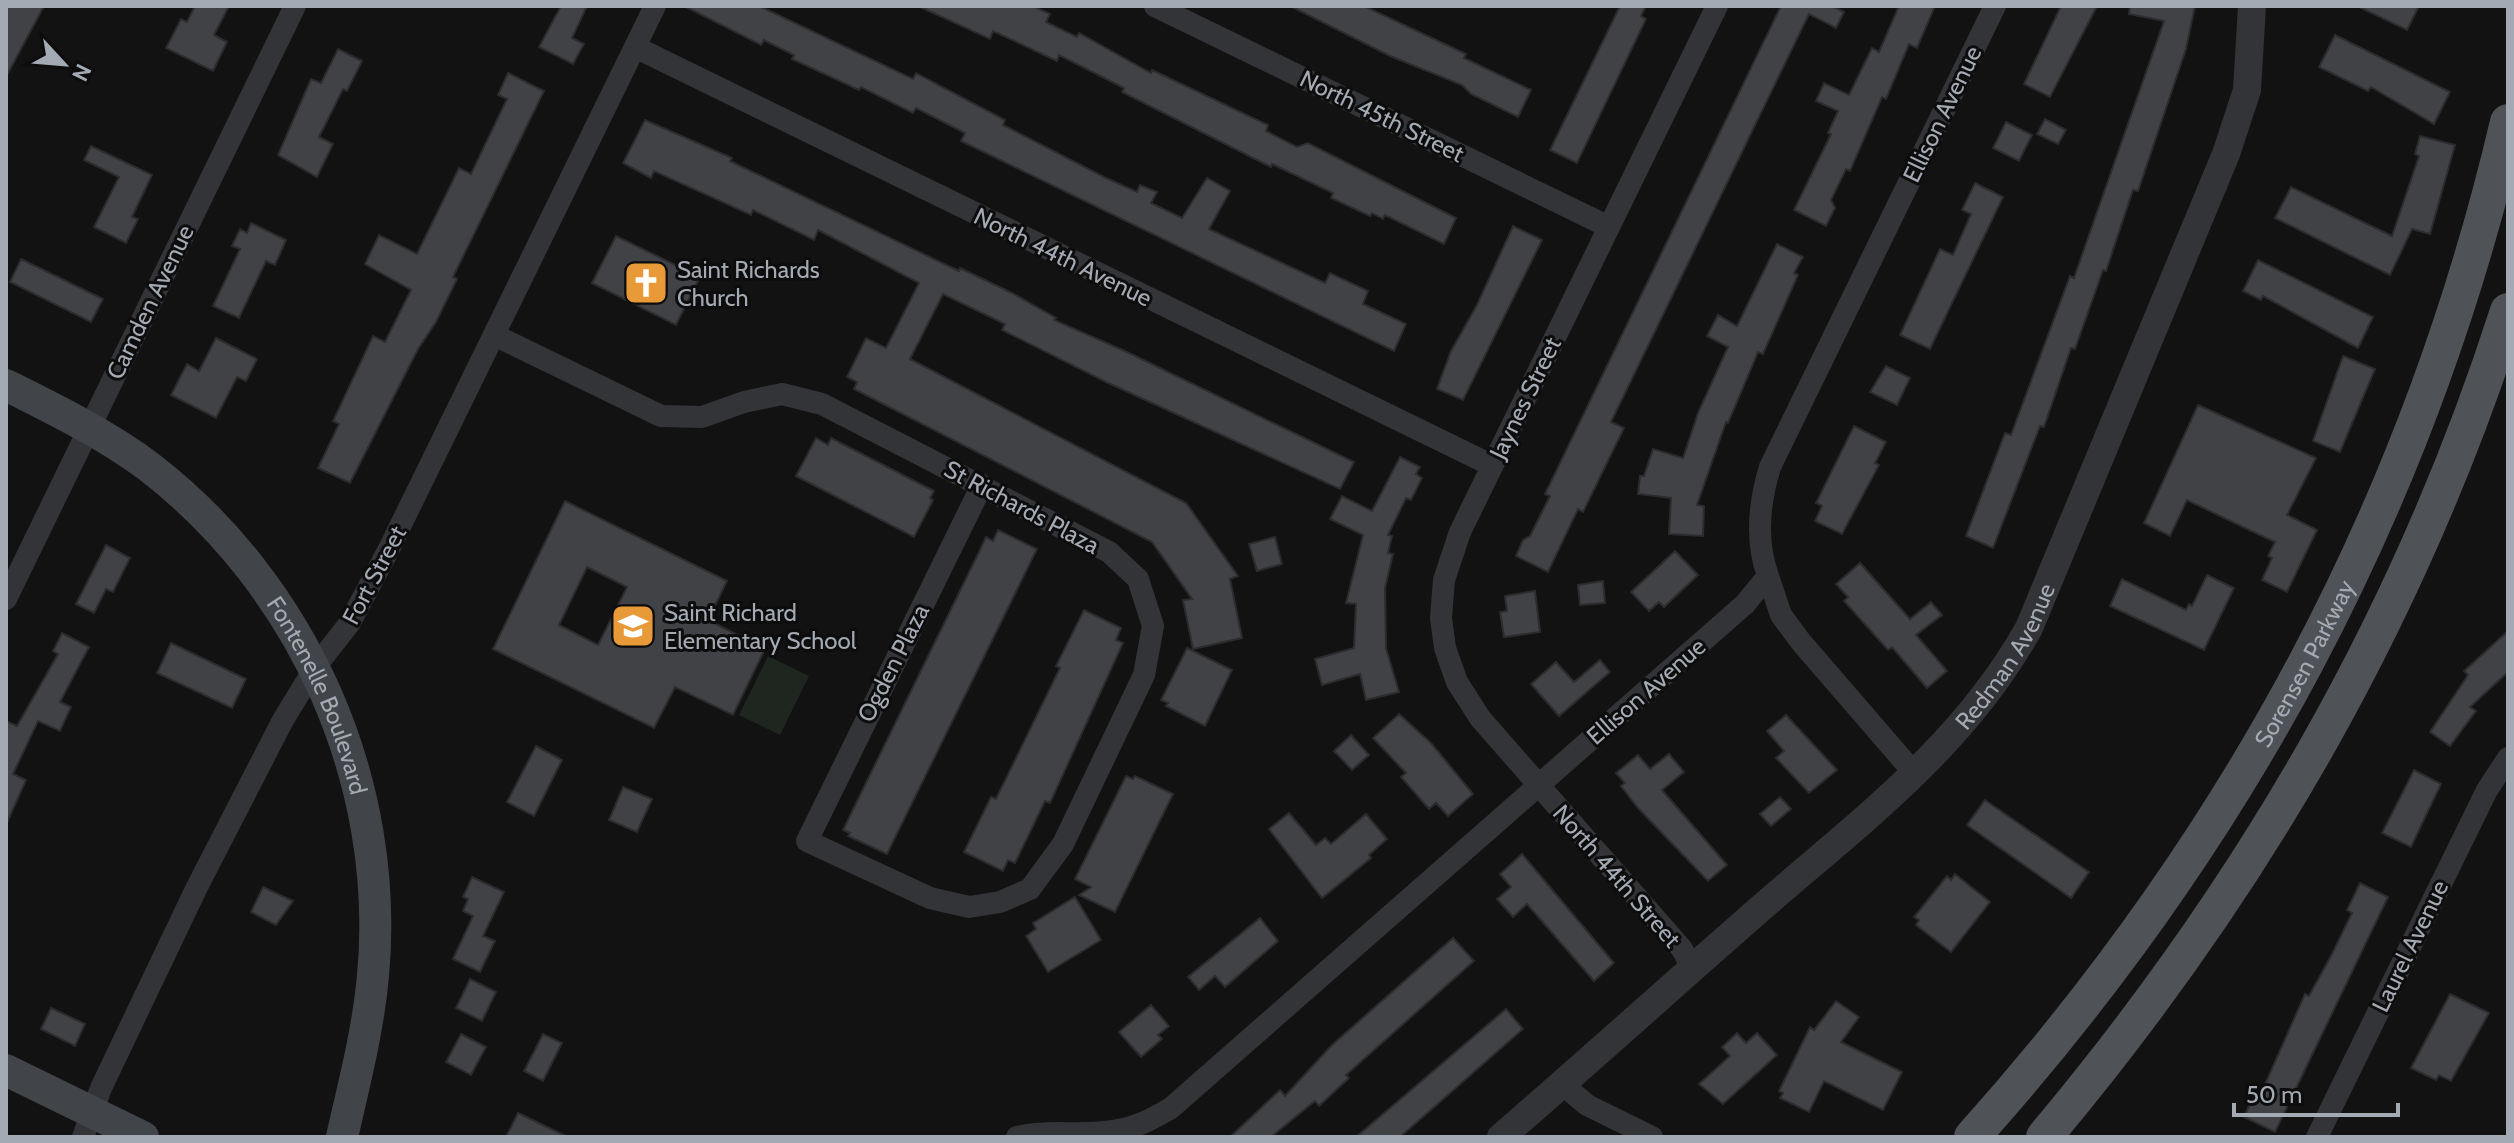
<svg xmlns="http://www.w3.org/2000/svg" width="2514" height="1143" viewBox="0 0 2514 1143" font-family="Cabin,sans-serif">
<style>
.green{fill:#1e261f}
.building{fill:#414246;stroke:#2c2c2f;stroke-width:2;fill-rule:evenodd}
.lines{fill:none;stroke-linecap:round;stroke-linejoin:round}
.minor{stroke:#333438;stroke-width:22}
.tertiary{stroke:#333438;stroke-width:28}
.secondary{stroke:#414448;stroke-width:32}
.primary{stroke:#4f5257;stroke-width:36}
.labels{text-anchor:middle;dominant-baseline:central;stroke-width:6;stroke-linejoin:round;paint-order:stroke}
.street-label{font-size:24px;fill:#a4aab3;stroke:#0d0d0e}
.poi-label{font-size:24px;fill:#a4aab3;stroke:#0d0d0e;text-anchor:start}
</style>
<rect width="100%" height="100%" fill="#121213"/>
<path class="green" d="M768,656L809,676L780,735L739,715Z"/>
<path class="building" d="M6,6H44L6,77Z
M195,6H229L214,35L227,42L213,71L166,48L181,19L187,22Z
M561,6H587L572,38L584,44L573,64L539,47Z
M684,6H759L913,79L916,73L1005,120L1003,125L1104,177L1137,192L1140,185L1157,192L1151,203L1182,218L1207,178L1230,191L1209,229L1325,283L1330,273L1368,291L1363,304L1406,324L1394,351L961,141L965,133L916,108L913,113L861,87L859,90L792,59L794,55L764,40L761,45Z
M918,6H1033L1050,14L1046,22L1077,37L1079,33L1151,73L1152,70L1268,125L1266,131L1297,147L1308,143L1456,218L1444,244L1385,215L1383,219L1372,213L1370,216L1331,198L1333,193L1272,164L1271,167L1122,92L1124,88L1059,55L1057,61L993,31L990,39Z
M1290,6H1364L1466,54L1464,58L1531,90L1518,117L1471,94L1462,85L1390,56Z
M1620,6H1646L1641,16L1646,19L1577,163L1550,150Z
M1781,6H1832L1844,12L1836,28L1809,14L1611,422L1624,428L1583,512L1578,509L1548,572L1516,556L1523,540L1530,536L1550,496L1545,494Z
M1899,6H1935L1917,48L1909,44L1886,99L1882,97L1850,171L1846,169L1831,200L1835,208L1826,226L1794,210L1831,134L1828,133L1838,111L1816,101L1824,83L1849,95L1872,48L1879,52Z
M2061,6H2097L2050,97L2024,84Z
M2130,6H2195L2186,49L2138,191L2133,190L2106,271L2103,270L2075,349L2071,348L2044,427L2040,426L1993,548L1966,536L2005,433L2011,435L2070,276L2074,278L2164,21L2129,14Z
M2357,6H2419L2407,30Z
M2335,35L2450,92L2434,124L2371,87L2368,91L2319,67Z
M338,49L362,61L347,91L343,89L319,137L333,144L317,177L278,155L311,79L321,83Z
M508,73L544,91L453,277L457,279L436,322L418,349L350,483L318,468L339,424L333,421L373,336L385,342L411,290L365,264L379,235L417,254L459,168L471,174L507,99L498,95Z
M2045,119L2066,130L2058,144L2037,134Z
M645,120L732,158L730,161L959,271L960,268L1012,293L1056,318L1054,320L1127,352L1354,462L1340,489L1106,382L1002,330L1005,324L943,294L910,359L1186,503L1238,576L1230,579L1242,638L1193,649L1183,600L1192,599L1152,542L854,389L857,382L847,377L866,338L886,348L919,283L818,230L814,240L753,210L751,215L654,171L651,178L623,163Z
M2006,122L2032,135L2019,161L1993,148Z
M2420,136L2455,145L2430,234L2412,229L2390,275L2275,218L2291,187L2392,236L2419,156L2415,154Z
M91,146L152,175L132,217L138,219L126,243L94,227L119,177L84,160Z
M1975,183L2003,197L1930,349L1900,335L1940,249L1953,255L1971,214L1962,210Z
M251,223L286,240L275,265L266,261L239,318L213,306L240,249L232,246L240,229L247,233Z
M1513,226L1542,240L1463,400L1437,389L1451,351L1477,305Z
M616,236L700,277L676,325L592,283Z
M1777,244L1803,257L1794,273L1798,275L1763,354L1758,352L1728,423L1726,422L1697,505L1704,506L1703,536L1669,534L1671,498L1638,494L1640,476H1644L1653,449L1683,458L1698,413L1728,347L1707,336L1718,315L1737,326Z
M21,259L103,299L91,322L10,282Z
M2258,260L2373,317L2358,348L2263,296L2261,300L2243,291Z
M216,338L257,359L246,381L237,377L216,418L171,395L187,364L199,371Z
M2343,356L2375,369L2340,452L2313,441Z
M1886,366L1910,378L1897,405L1870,392Z
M2198,405L2316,458L2287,515L2317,530L2287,592L2262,580L2272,558L2268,556L2275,542L2243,527L2187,500L2170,536L2144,523Z
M1854,426L1886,442L1875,463L1879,465L1842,534L1815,521L1822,506L1816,503Z
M816,438L828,445L831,438L934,491L930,498L933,500L914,537L796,476Z
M1400,457L1420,467L1416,474L1422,478L1411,500L1406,498L1388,535L1392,536L1388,553L1393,554L1385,588L1386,648L1399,692L1366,700L1360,674L1322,685L1315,659L1354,648L1356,604L1346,603L1363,535L1330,519L1342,496L1372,511Z
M565,501L727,581L708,620L765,649L733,715L675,687L654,728L493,649ZM587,567L627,587L598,645L559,625Z
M998,530L1037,549L887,854L848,836L850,833L843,830L979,552L986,537L993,541Z
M1275,537L1282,564L1257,571L1249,544Z
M106,545L130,558L113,592L106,589L94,613L76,604Z
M1675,551L1698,575L1664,607L1659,602L1649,611L1631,592Z
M1860,563L1910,619L1931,602L1942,615L1916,635L1947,671L1927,688L1892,647L1888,650L1844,601L1848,597L1836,584Z
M2207,575L2234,588L2204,650L2110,606L2122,579L2186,610L2189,604L2192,606Z
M1603,581L1605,603L1580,605L1578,585Z
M1535,591L1540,632L1504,637L1500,612L1507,611L1505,596Z
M1084,610L1121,628L1116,640L1123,643L1050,803L1045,801L1015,863L1008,860L1003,871L964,852L991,797L996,799L1060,668L1056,666Z
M2508,631V672L2470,707L2476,711L2450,746L2430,732L2468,675L2464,671Z
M62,633L89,647L60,702L71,707L60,731L38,721L13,774L26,780L6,825V721L17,726L58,654L53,651Z
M171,643L246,679L232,708L157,673Z
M1187,648L1232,670L1205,726L1166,706L1168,703L1161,700Z
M1600,660L1610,672L1559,716L1531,684L1556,662L1574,682Z
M1399,714L1431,743L1473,794L1448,816L1436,803L1429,809L1401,777L1406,773L1373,738Z
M1786,715L1837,770L1809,793L1776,758L1784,751L1767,731Z
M1351,735L1369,755L1352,770L1334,751Z
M536,746L562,760L534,816L507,802Z
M1669,754L1684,772L1662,790L1727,865L1708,881L1638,808L1621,786L1625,783L1616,773L1638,755L1650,769Z
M2414,770L2441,784L2411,847L2382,833Z
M1126,776L1133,779L1135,776L1173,794L1115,912L1079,895L1091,887L1075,879Z
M623,787L652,799L637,832L609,820Z
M1780,797L1791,809L1771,826L1760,814Z
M1985,800L2089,872L2071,898L1967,825Z
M1289,813L1316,845L1325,838L1331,844L1366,814L1387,839L1369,855L1371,858L1322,898L1269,829Z
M1522,854L1614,963L1594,981L1527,904L1513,917L1497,899L1511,887L1500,874Z
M1955,874L1990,902L1951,952L1916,925L1919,920L1914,917L1947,876L1951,880Z
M472,877L504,892L483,936L495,941L480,972L453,959L473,916L463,911L468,899L463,897Z
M2360,883L2388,897L2275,1132L2244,1117L2254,1095L2259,1098L2305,994L2309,996L2332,954L2352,913L2347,910Z
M263,887L293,901L276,925L251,912Z
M1075,897L1101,940L1048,972L1026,936L1036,929L1033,923Z
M1260,918L1278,941L1225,987L1215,976L1199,990L1188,977Z
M1453,938L1474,961L1346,1075L1349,1078L1319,1106L1315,1101L1271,1137H1230L1280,1090L1285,1096L1332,1045Z
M470,979L496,992L482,1021L456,1008Z
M2450,994L2489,1013L2451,1081L2439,1075L2436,1080L2411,1068Z
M1836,1001L1859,1017L1841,1042L1902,1072L1883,1110L1824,1081L1809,1112L1780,1098L1783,1093L1779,1091L1810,1027L1814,1030Z
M1151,1005L1169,1026L1158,1035L1162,1039L1141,1057L1119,1032Z
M51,1008L85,1024L75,1046L41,1029Z
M1506,1009L1523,1029L1400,1137H1356Z
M1737,1033L1746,1043L1757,1033L1777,1055L1723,1104L1699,1084L1730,1056L1722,1047Z
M461,1034L486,1047L471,1075L446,1062Z
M543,1034L562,1043L543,1081L524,1071Z
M518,1113L568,1137H506Z"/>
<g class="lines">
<path class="minor" d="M1155,6L1609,227
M635,47L1491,465
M494,335L661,416L702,417L744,402L782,394L822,404L1109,552L1138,579L1153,626L1144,675L1063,844L1030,889L1000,902L969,907L930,898L807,841L982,485
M1768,576L1781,615L1801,642L1915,774
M6,599L295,6
M1692,968L1682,949L1480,718L1457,682L1445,648L1441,618L1444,580L1460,532L1717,6
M1562,1084L1587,1105L1652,1137
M83,1137L101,1088L197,887L283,720L316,666L349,624L389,549L655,6
M1017,1137C1050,1129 1085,1137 1118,1130C1138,1127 1154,1118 1171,1108L1745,604L1768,576C1755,540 1759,503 1770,467L1995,6
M2317,1137L2487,790L2508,758"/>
<path class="tertiary" id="s1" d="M1501,1137C1589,1061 1674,984 1761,908C1862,820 1963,746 2029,628L2226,154L2247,90L2252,6"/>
<g class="secondary">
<path id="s2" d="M6,385C54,409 105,434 148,466C303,585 391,781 373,976C368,1031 354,1084 342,1137"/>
<path d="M6,1070L143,1137"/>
</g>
<g class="primary">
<path id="s3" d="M1972,1137C2237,841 2417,510 2508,122"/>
<path d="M2044,1137C2252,889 2409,620 2508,311"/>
</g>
</g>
<defs>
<g id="church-square" transform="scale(2.3)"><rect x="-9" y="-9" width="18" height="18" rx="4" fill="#e79a37" stroke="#0d0d0e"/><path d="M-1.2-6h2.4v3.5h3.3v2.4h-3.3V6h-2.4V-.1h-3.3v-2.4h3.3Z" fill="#fff"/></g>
<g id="school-square" transform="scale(2.3)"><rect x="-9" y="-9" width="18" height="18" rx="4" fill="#e79a37" stroke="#0d0d0e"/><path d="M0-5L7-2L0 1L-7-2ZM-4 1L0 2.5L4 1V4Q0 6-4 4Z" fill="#fff"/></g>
</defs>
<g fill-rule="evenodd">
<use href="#church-square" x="646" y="283"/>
<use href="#school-square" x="633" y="626"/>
</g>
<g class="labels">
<g class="street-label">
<text transform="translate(1942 114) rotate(-64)">Ellison Avenue</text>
<text transform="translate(1382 116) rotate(26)">North 45th Street</text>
<text transform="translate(1063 257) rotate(26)">North 44th Avenue</text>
<text transform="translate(150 302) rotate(-64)">Camden Avenue</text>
<text transform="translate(1525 398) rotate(-64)">Jaynes Street</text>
<text transform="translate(1022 507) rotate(28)">St Richards Plaza</text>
<text transform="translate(374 575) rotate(-62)">Fort Street</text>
<text stroke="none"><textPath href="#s1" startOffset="700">Redman Avenue</textPath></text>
<text transform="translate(893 663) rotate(-63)">Ogden Plaza</text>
<text stroke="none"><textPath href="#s3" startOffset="580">Sorensen Parkway</textPath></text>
<text transform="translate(1646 691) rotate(-41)">Ellison Avenue</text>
<text stroke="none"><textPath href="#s2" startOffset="454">Fontenelle Boulevard</textPath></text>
<text transform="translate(1617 876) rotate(49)">North 44th Street</text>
<text transform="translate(2410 946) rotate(-64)">Laurel Avenue</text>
</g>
<g class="poi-label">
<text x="677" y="269">Saint Richards<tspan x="677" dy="28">Church</tspan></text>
<text x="664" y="612">Saint Richard<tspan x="664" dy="28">Elementary School</tspan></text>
</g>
</g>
<rect width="2514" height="1143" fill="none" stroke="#a4aab3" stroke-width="16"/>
<g transform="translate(64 64) rotate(116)" stroke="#0d0d0e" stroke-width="6" paint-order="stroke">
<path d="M0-6L14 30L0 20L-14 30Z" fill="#a4aab3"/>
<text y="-12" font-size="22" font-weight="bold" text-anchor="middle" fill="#a4aab3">N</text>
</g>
<path d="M2234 1103v12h164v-12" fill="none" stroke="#a4aab3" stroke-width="4"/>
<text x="2246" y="1103" font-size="24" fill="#a4aab3" stroke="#0d0d0e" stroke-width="6" paint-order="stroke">50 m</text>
</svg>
